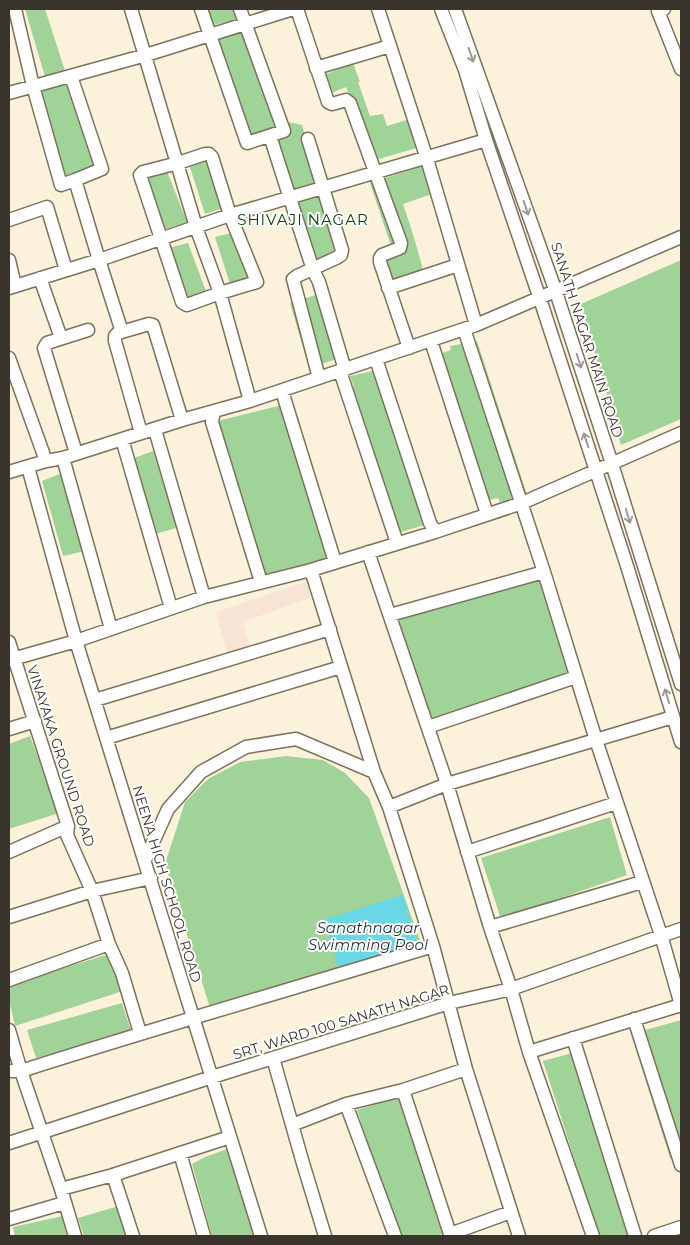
<svg xmlns="http://www.w3.org/2000/svg" width="690" height="1245" viewBox="0 0 690 1245" font-family="Montserrat,sans-serif">
<style>
.medical{fill:#f7e4d4}
.green{fill:#a0d397}
.water{fill:#67d8e4}
.lines{fill:none;stroke-linecap:round;stroke-linejoin:round}
.minor-casing{stroke:#7c715d;stroke-width:15}
.minor{stroke:#fff;stroke-width:12}
.oneway{stroke:#9c9a96}
.labels{text-anchor:middle;dominant-baseline:central;stroke-width:4;stroke-linejoin:round;paint-order:stroke}
.street-label{font-size:14px;fill:#39342c;stroke:#fff}
.neighbourhood-label{font-size:15px;letter-spacing:1px;fill:#08430e;stroke:#fff}
.water-label{font-size:15px;font-style:italic;fill:#1d3134;stroke:#fff}
</style>
<rect width="100%" height="100%" fill="#fcf1da"/>
<path class="medical" d="M307,581L310,598L243,622L250,648L228,656L216,612Z"/>
<path class="green" d="M25,9H45L66,74L46,80Z
M203,9H233L237,20L209,26Z
M244,28L282,131L247,137L214,37Z
M353,63L360,82H358L370,116L383,114L387,126L410,119L420,147L372,161L346,87L327,95L317,78Z
M71,81L95,165L64,176L41,89Z
M284,121L302,125L320,185L291,195L272,137Z
M208,156L227,207L205,214L188,161Z
M423,166L432,194L403,204C411,227 418,250 424,274L390,285L382,258L393,252L370,183Z
M167,171L187,222L165,229L148,177Z
M320,190L339,251L314,266L292,198Z
M235,232L254,283L232,290L215,237Z
M188,243L207,294L185,301L168,248Z
M681,260V419L621,445L581,304Z
M319,294L340,358L309,368L290,303Z
M477,341L527,495L500,502L498,498L484,501L437,355L451,350L450,346Z
M377,370L427,524L392,535L345,390L354,387L350,376Z
M282,405L332,559L263,578L213,422Z
M156,450L180,527L155,534L134,458Z
M65,472L89,550L63,556L42,481Z
M541,576L572,675L430,724L394,617Z
M30,736L59,813L9,829V744Z
M286,756L323,760L345,773L369,798L422,946L211,1011L165,864L185,802L208,779L240,762Z
M610,817L627,875L501,919L481,858Z
M112,953L126,990L15,1026L9,1000V985Z
M122,1003L131,1031L36,1058L27,1030Z
M681,1020V1154L670,1158L631,1034Z
M572,1053L632,1236H599L543,1061Z
M402,1096L446,1233L435,1236H398L357,1110Z
M227,1149L255,1236H212L192,1164L205,1157Z
M122,1205L131,1236H84L78,1218Z
M63,1216L69,1235L64,1236H15L13,1227Z"/>
<path class="water" d="M403,895L419,950L340,974L325,919Z"/>
<g class="lines">
<g class="minor-casing">
<path id="minor" d="M15,9L33,86L61,185L75,180L99,260L122,332
M131,9L196,227L220,293L250,401
M201,9L247,143L284,131L240,9
M297,9L328,102L332,104L346,100L350,103L401,243L400,248L382,255L380,258V262L409,348
M378,9L427,159L476,325
M441,9L465,70L486,140L540,299L627,566L681,742
M455,9L556,292L612,464L681,684
M664,9L658,11L681,69
M316,68L390,46
M71,76L102,169L75,180
M9,93L146,55L293,9
M270,136L313,270L319,282L345,370
M308,139L342,250L341,255L336,258L297,276L293,279L319,378
M205,154H209L212,157L230,215L257,282L220,293L187,305L182,302L140,175L143,172L178,163Z
M9,220L47,207L66,270
M9,260L15,286
M40,278L61,338
M9,288L99,260L230,215L486,140
M388,288L458,265
M464,329L544,572L596,740L661,935L681,1005
M431,341L487,514
M9,358L46,461
M376,359L430,523L435,532
M340,371L397,543
M282,391L335,562
M214,411L212,422L261,582
M155,430L204,597
M141,433L115,341V336L118,333L149,324L153,325L182,420
M122,439L171,608
M76,453L44,348L47,343L88,330
M63,458L111,629
M28,467L76,641L261,1236
M9,472L46,461L63,458L182,420L250,401L476,325L681,237
M368,552L447,784L490,927L511,989L529,1052
M311,570L374,772L389,807L433,946L466,1069L519,1236
M390,615L544,572
M9,642L68,826L67,835L92,891L109,944L122,973L140,1033
M9,660L76,641L204,597L311,570L435,532L522,503L681,433
M95,700L330,629
M428,727L576,677
M9,729L35,721
M106,738L341,667
M389,807L447,784L673,717
M9,852L68,826
M467,852L616,803
M145,860L168,809L201,772L246,747L296,739L374,772
M9,917L92,891L151,878
M490,927L642,882
M9,980L109,944
M634,1019L681,1165
M9,1030L21,1071H9
M573,1038L635,1236
M273,1058L302,1160L325,1236
M403,1090L450,1234L511,1212
M346,1104L395,1236
M292,1125L346,1104L403,1090L466,1069
M9,1143L212,1077L449,1003L511,989L681,929
M180,1153L204,1236
M113,1175L133,1236
M61,1189L113,1175L230,1137
M9,1219L64,1203
M75,1236L61,1189L21,1071C158,1027 296,988 433,946
M593,1236L529,1052L681,1005V1006
M654,1236L681,1227"/>
</g>
<use href="#minor" class="minor"/>
</g>
<defs><path id="oneway-shaft" d="M-6 0H5M1.5-3L5.5 0L1.5 3" fill="none" stroke-width="1.6" stroke-linecap="round" stroke-linejoin="round" transform="scale(1.25)"/></defs>
<g class="oneway">
<use href="#oneway-shaft" transform="translate(471 55) rotate(70)"/>
<use href="#oneway-shaft" transform="translate(526 208) rotate(71)"/>
<use href="#oneway-shaft" transform="translate(579 361) rotate(72)"/>
<use href="#oneway-shaft" transform="translate(586 440) rotate(-109)"/>
<use href="#oneway-shaft" transform="translate(628 516) rotate(73)"/>
<use href="#oneway-shaft" transform="translate(667 696) rotate(-107)"/>
</g>
<g class="labels">
<g class="street-label">
<text transform="translate(587 340) rotate(72)">SANATH NAGAR MAIN ROAD</text>
<text transform="translate(61 756) rotate(72)">VINAYAKA GROUND ROAD</text>
<text transform="translate(167 884) rotate(73)">NEENA HIGH SCHOOL ROAD</text>
<text transform="translate(341 1022) rotate(-17)">SRT, WARD 100 SANATH NAGAR</text>
</g>
<g class="neighbourhood-label">
<text x="303" y="219">SHIVAJI NAGAR</text>
</g>
<g class="water-label">
<text x="368" y="927">Sanathnagar<tspan x="368" dy="17">Swimming Pool</tspan></text>
</g>
</g>
<rect width="690" height="1245" fill="none" stroke="#39342c" stroke-width="20"/>
</svg>
